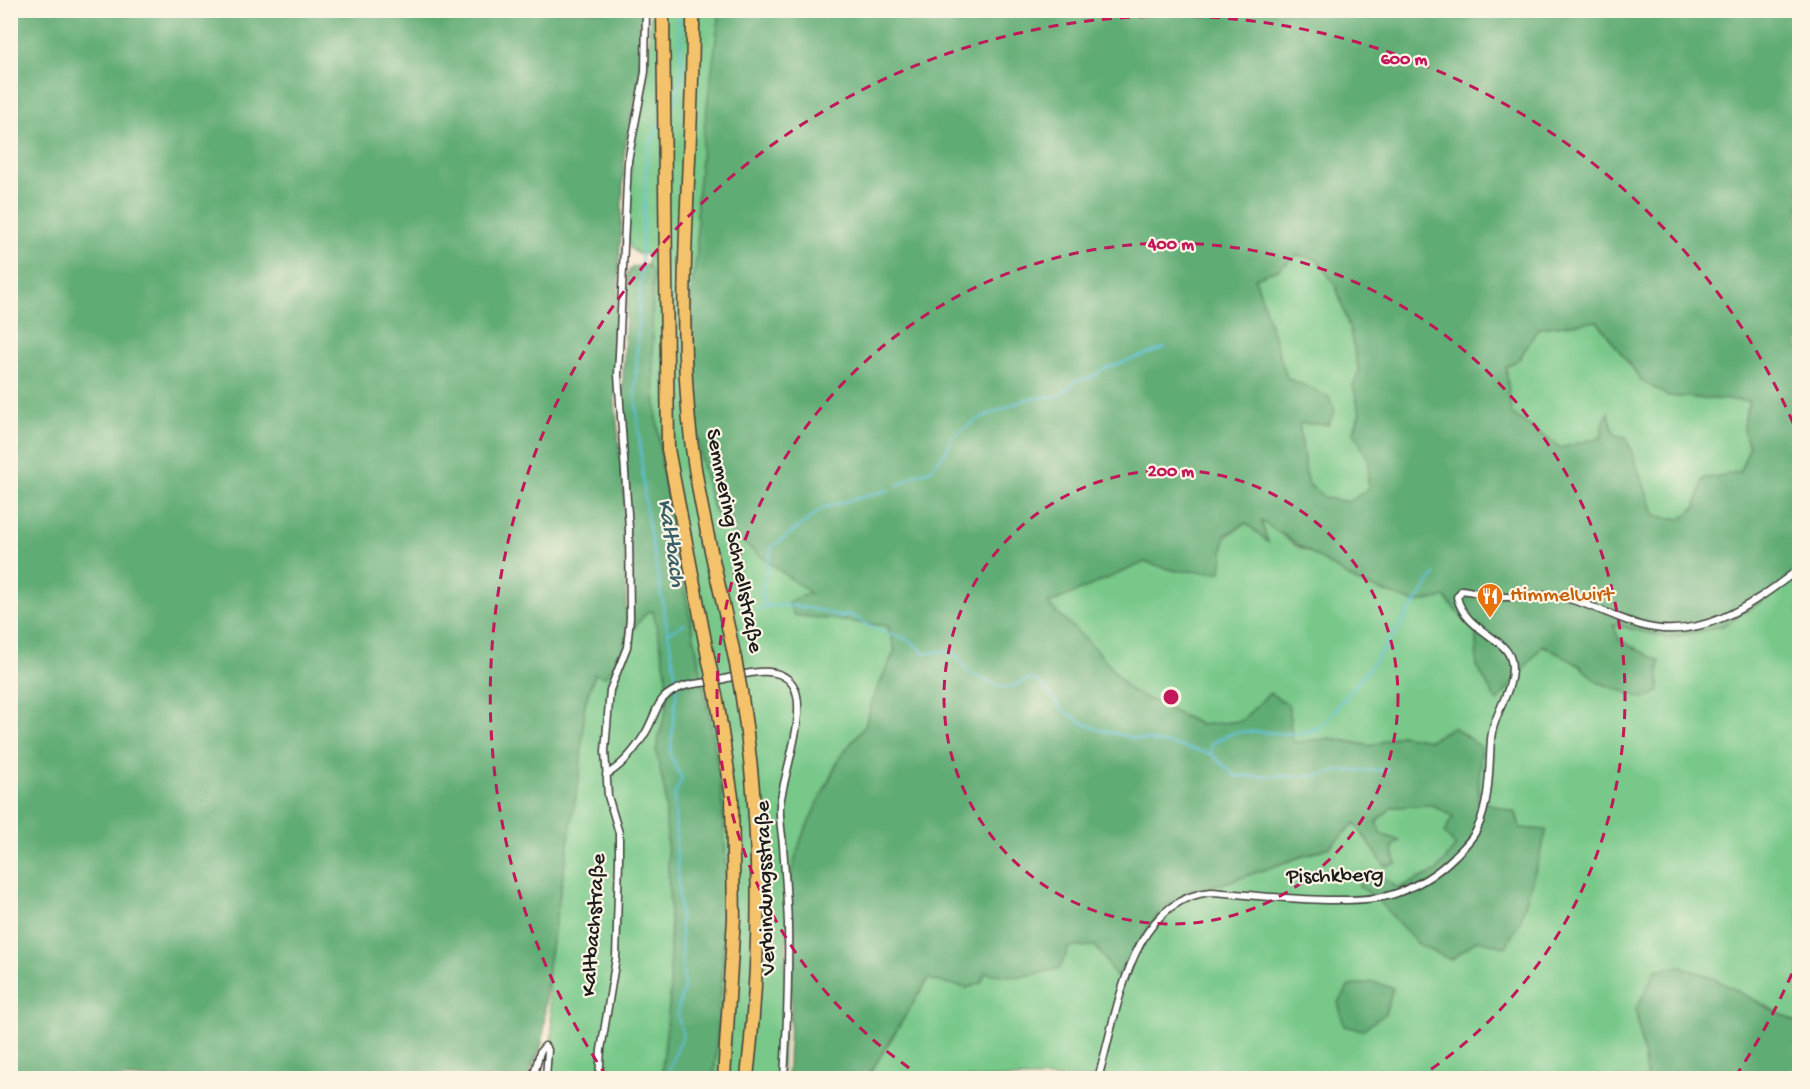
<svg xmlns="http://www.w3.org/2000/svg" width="1810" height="1089" viewBox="0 0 1810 1089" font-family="'Gochi Hand',sans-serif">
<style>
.green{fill:#77c889;stroke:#4a7252;stroke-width:1.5}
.forest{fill:#61ac75;stroke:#3e6448;stroke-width:1.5;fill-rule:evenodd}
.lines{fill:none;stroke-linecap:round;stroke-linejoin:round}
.stream{stroke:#5dc1db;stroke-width:2}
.street-casing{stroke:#3d3b37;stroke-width:9}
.highway-casing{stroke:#3d3b37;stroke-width:15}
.street{stroke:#fff;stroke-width:6}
.highway{stroke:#f3c26a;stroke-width:12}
.highway-bridge-casing{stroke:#3d3b37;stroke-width:15;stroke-linecap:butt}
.highway-bridge{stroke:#f3c26a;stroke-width:12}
.ring{fill:none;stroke:#c2185b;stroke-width:3;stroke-dasharray:10 8}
.labels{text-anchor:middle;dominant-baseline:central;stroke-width:4.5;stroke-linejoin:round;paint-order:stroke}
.street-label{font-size:22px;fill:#1c1c1c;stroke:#fcf5e5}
.food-label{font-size:22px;fill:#c56008;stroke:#fcf5e5;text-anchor:start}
.water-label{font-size:24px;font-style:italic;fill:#365e68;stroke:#fcf5e5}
.centre{fill:#c2185b;stroke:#fcf5e5;stroke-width:3}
.ring-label{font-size:18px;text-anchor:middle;font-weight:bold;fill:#c2185b;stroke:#fcf5e5;stroke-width:4.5;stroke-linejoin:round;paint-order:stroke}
</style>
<rect width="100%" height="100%" fill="#fcf5e5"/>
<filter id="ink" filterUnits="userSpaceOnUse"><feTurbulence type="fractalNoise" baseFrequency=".0167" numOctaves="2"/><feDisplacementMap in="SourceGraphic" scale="12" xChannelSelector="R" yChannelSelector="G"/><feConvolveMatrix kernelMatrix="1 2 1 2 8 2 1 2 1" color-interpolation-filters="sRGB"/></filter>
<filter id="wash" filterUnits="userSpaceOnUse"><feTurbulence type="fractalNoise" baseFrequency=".008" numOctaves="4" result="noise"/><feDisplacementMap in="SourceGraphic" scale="24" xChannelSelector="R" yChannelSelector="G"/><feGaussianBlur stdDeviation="1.35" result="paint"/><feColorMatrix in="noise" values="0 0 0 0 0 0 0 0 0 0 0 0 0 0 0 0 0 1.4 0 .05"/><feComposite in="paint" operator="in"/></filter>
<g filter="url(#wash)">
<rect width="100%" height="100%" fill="#f7e8d0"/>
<path class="green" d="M650,11H720L697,201V252L691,296L694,404L701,459L713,509L739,540L811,593L794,615L888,626L895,650L874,696L865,726L840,757L801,839L786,943L782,1078H714C722,981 732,881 720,783C705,671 674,560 660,448C653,390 651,333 653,275L648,265V254H638L630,248L627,236L632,151L648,70Z
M1297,255L1317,259L1336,286L1350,330L1359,371L1353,386L1360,412L1354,432L1369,461L1368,489L1349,502L1325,498L1307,483L1299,423L1329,397L1287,378L1255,278L1279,269Z
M1597,321L1642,381L1668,396L1749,401L1743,427L1749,448L1740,472L1703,479L1696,507L1681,519L1655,516L1626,437L1615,435L1609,414L1602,425V437L1561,448L1511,413L1506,366L1520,358L1538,328Z
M1260,521L1271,526L1295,545L1416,603L1445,597L1476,634L1477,666L1497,701L1543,645L1579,665L1598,682L1659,661L1619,640L1612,624L1668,638L1774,594L1799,565V1024L1715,979L1636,1009L1647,1078H867L928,979L967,988L985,972L1021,977L1068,947L1096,946L1116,977L1162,909L1190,891L1228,882L1329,847L1355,823L1385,866L1396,863L1392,847L1399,841L1380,834L1377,821L1392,807L1432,805L1453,816L1456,846L1437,871L1398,888L1380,876L1363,873L1359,886L1377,899L1418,944L1477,939L1506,947L1520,828L1516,813L1478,800L1481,747L1453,727L1430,740L1400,735L1371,746L1329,738L1292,744L1288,704L1241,721L1202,725L1129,690L1097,650L1047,604L1145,562L1177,571L1246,523L1267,541Z
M653,610L666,671L667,706L656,750L665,792L670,907V997L663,1072L661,1078H550C546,1061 553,1045 552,1027C551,1007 546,987 548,966L569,839L585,703L595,674L647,612Z"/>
<path class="forest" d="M10,11H641L640,78L625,147L616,337L615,400L624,495L627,634L620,658L605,677L595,674L585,703L580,771L548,966L543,1042L528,1078H11Z
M720,11H1799V565L1774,594L1723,626L1668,638L1613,624L1619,640L1659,661V691L1645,699L1597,682L1579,665L1543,645L1497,702L1477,666L1476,634L1445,597L1416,603L1357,582L1261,521L1268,542L1246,523L1225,535L1221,572L1177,571L1145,562L1048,604L1097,650L1129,690L1201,725L1241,721L1270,693L1288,704L1293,743L1329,738L1371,746L1400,735L1430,740L1453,727L1481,747L1478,800L1516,813L1520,828L1547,830L1521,919L1506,947L1477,940L1451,960L1418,944L1377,899L1359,886L1363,873L1380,876L1398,888L1437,871L1456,846L1444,833L1453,816L1432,805L1392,807L1377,821L1380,834L1400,841L1392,847L1396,864L1385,866L1355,823L1329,847L1228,882L1190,891L1162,909L1116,977L1096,946L1069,947L1060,968L1021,977L985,973L981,983L967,988L928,979L867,1078H787L791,999L788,884L801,839L816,807L840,757L865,726L874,696L895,650L888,626L794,615L788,602L810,593L739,540L713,509L701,459L694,404L691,296L697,252V201L703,136ZM1297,255L1317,259L1336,286L1350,330L1359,371L1353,386L1360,412L1354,432L1369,461L1368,489L1349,502L1325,498L1307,483L1299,423L1328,425L1335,411L1329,397L1287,378L1255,278L1279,269ZM1597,321L1642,381L1668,396L1749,401L1743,427L1749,448L1740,472L1703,479L1696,507L1681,519L1655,516L1626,437L1615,435L1608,413L1602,425V437L1561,448L1511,413L1506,367L1520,358L1538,328Z
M648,265L653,275C651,333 653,390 660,448C674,560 705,671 720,783C732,881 722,981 714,1078H661L670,997V907L665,792L656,750L667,706L666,671L653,611L647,612L633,629L622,395L628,272L633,267Z
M1681,966L1715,979L1799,1024V1078H1647L1636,1009L1656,970Z
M1373,982L1393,988L1385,1014L1362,1030L1344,1026L1338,1002L1349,986Z"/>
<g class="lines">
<path class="stream" d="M670,110C689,82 679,42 678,10
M660,124L647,152L635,391L646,509L677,684L670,756L682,778L674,797L684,990C676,1006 676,1018 683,1034L666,1078
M898,485L917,474L931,470L947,450L953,436L980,418L1027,399L1060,396L1077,380L1093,377L1103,369L1165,348
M766,606L762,594L771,548L825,507L889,490
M759,609C777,601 823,609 840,617L849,614C857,618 865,625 874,628C896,638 906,633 924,653L945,651L957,656L965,669L993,684L1008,688L1028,679L1039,682L1063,710L1081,722L1097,729L1133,738L1175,745L1211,754L1236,776H1321L1337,771L1388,770
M668,633L684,624
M1211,753L1212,744C1246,716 1283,746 1319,727C1326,723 1333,712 1338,706C1374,666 1405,619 1435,574"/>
</g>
</g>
<g filter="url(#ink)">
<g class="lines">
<g class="street-casing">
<path id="street" d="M606,775C623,765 636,749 646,732C659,709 655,696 685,686C695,683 706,683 716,681C738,676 777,661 793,685C809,710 783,775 780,805C779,819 782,833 783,846C785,872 787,898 788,924C789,975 787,1027 784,1078
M533,1078L540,1052L545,1046L548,1050L546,1078
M599,1078L601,1050L616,958L619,860V833L608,796L605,751L610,690L627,647L630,618L629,528L618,375L628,161L645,72L646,10
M1098,1078C1118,1014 1128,900 1211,892C1256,895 1359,908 1397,893C1419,885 1438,873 1454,857C1462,849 1473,839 1477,829C1490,803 1489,767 1491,739C1493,712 1517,688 1511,660C1506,637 1465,631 1457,597L1462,590C1475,592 1489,596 1503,597C1522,598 1544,593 1562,597C1590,604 1614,617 1640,625C1699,642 1750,606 1795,572"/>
</g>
<g class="highway-casing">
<path id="highway" d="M663,10L668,449L708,657
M693,10C694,139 678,268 687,396C692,485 717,572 735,659
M741,691C762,823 762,946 747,1078
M717,700L732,797L734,918L724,1078"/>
</g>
<use href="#street" class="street"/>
<use href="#highway" class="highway"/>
<g class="highway-bridge-casing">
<path id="highway-bridge" d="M708,657L717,700
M735,659L741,691"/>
</g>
<use href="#highway-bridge" class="highway-bridge"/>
</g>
</g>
<g class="ring">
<circle cx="1171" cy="697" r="227"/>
<path d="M924 1078A454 454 0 1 1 1418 1078"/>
<path d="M1799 957A680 680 0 0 1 1735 1077M607 1077A680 680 0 1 1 1799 437"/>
</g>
<defs>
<g id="restaurant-pin" transform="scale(1.35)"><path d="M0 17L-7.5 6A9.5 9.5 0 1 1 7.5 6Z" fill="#e8710a" stroke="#fcf5e5"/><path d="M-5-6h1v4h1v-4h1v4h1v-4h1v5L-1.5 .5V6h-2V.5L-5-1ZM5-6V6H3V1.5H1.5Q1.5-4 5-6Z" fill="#fff"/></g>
</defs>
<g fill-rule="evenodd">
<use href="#restaurant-pin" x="1490" y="596"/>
</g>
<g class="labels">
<g class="street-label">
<text transform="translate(733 541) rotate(79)">Semmering Schnellstraße</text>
<text transform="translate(1335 877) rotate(-1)">Pischkberg</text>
<text transform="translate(767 888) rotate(-92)">Verbindungsstraße</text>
<text transform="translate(595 925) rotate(-86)">Kaltbachstraße</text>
</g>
<g class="food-label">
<text x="1510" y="596">Himmelwirt</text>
</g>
<g class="water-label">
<text transform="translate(670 543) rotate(81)">Kaltbach</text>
</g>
</g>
<circle cx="1171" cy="697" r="9" class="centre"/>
<g class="ring-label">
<text x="1404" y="64">600 m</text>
<text x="1171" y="249">400 m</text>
<text x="1171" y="476">200 m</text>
</g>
<rect width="1810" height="1089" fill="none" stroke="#fcf5e5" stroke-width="36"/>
</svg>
